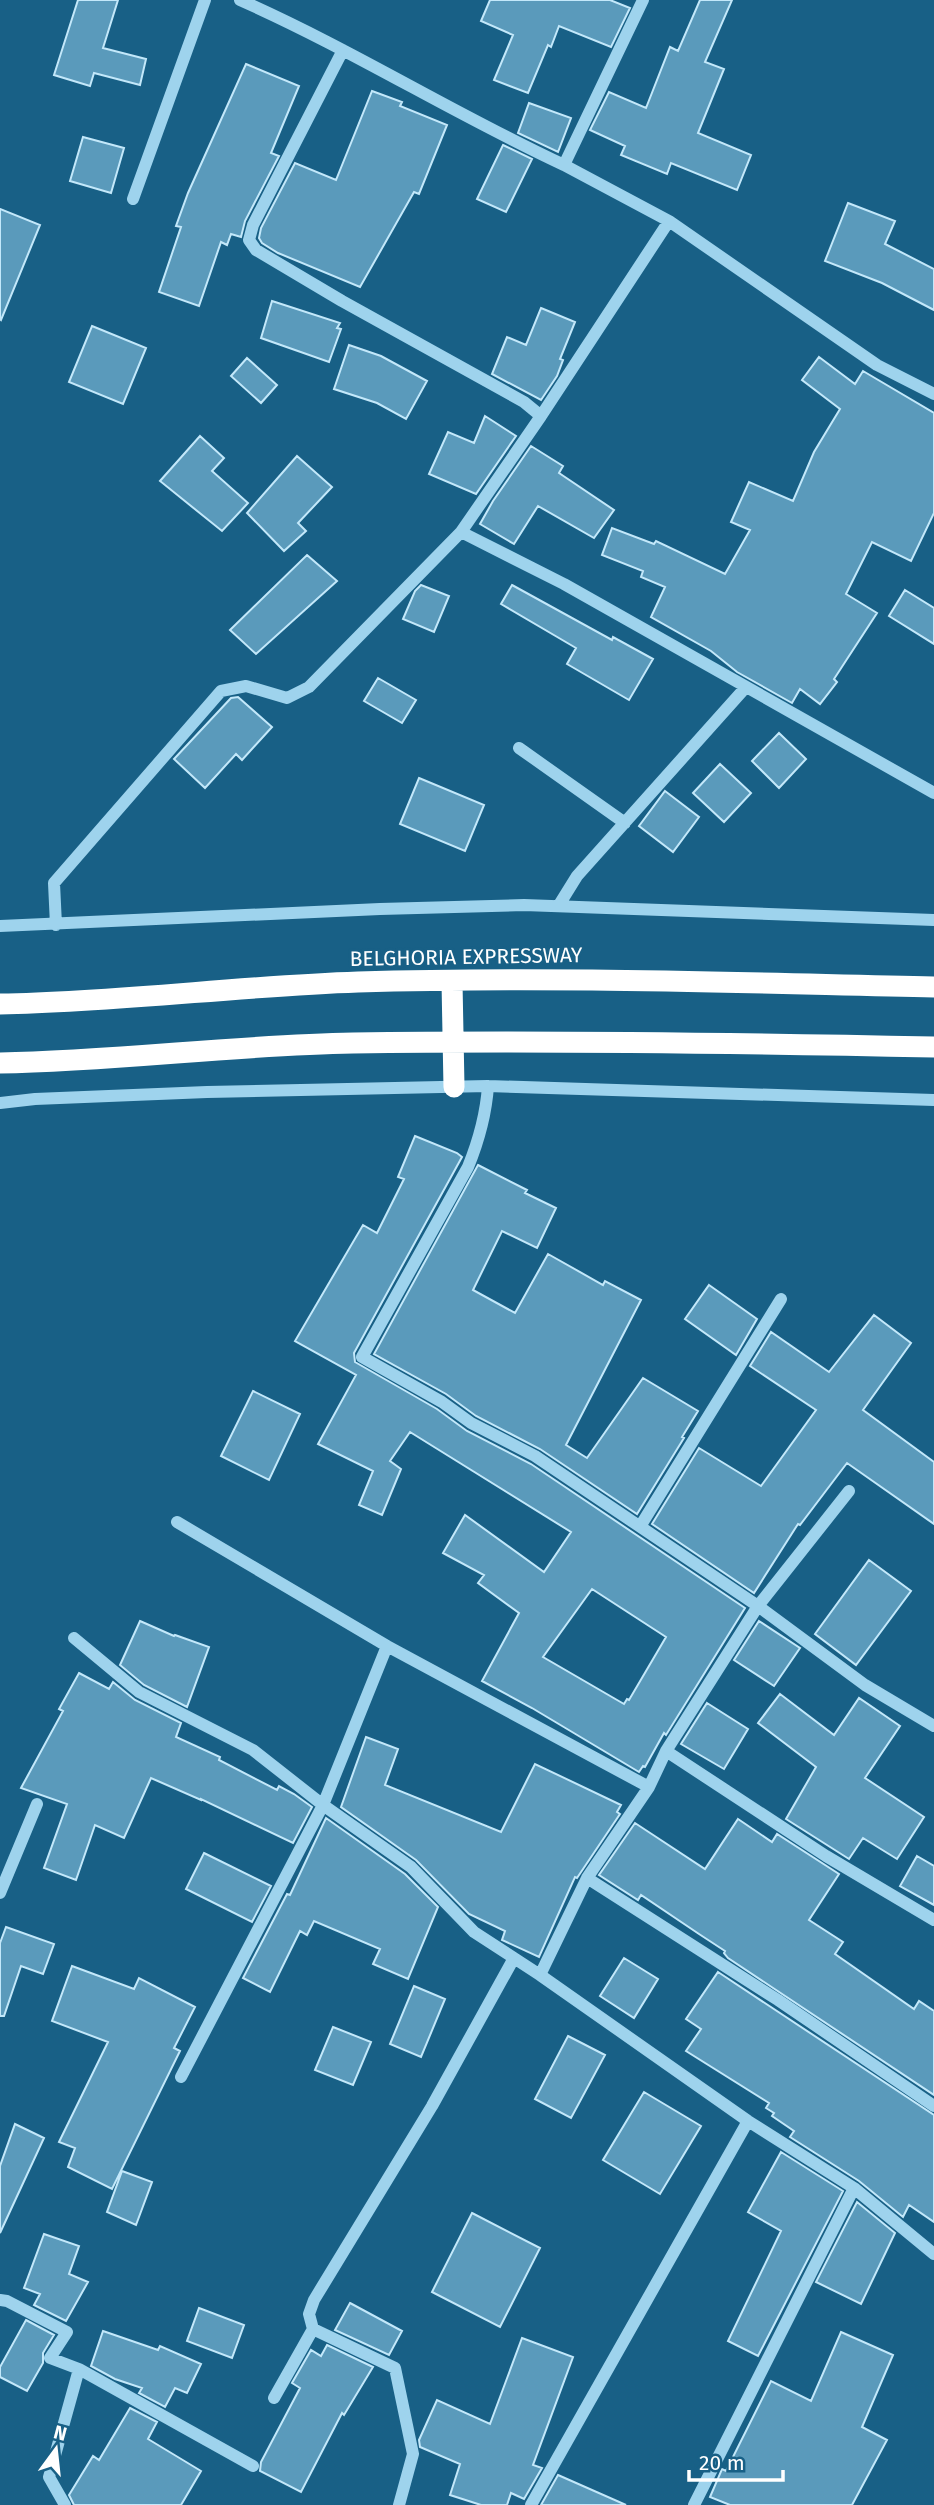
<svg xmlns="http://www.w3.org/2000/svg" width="934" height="2505" viewBox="0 0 934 2505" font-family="'Fira Sans',sans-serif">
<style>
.building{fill:#5a9abb;stroke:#c3e8fa;stroke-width:2;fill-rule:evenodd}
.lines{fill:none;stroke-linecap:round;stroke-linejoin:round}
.minor{stroke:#9ed3ed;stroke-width:12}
.highway{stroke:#fff;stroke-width:21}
.labels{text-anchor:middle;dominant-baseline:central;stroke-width:6;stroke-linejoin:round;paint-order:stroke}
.street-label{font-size:21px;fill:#fff;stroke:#186086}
</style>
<rect width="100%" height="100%" fill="#186086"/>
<path class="building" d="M78,0H118L103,48L146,59L140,85L94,73L90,86L54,75Z
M490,0H610L630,8L611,47L559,26L551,47L548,45L528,93L494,80L513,35L481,21Z
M700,0H732L705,62L724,69L698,133L751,155L737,190L671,163L667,174L621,155L625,146L590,130L609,92L646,108L670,47L678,51Z
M246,64L299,86L271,153L279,156L245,221L241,237L231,234L227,245L221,242L199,306L159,292L181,227L176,226L188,193Z
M372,91L402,102L400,106L447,125L419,194L414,192L360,287L278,253L262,243L259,238L261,228L295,163L336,180Z
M529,103L571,118L558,152L518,133Z
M83,137L124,148L111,193L70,181Z
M503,145L532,159L506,212L477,199Z
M848,203L895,221L885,244L934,269V310L882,283L825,261Z
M0,209L40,225L1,320L0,319Z
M272,301L340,323L337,328L341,329L329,362L261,338Z
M541,308L575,322L560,359L563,360L557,376L541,400L492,374L507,337L526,345Z
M92,326L146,348L123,404L69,382Z
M349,345L381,356L427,381L406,419L377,403L334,389Z
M819,357L855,384L863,371L934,413V513L911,561L872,542L846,594L877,613L834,679L837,682L820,704L800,689L792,703L737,672L711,651L651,617L665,587L641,577L643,571L602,555L612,528L654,544L656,541L725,574L750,530L731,522L749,482L793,501L814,452L840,409L802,380Z
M247,358L277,385L261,403L231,376Z
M485,416L516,436L476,494L429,474L448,432L474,443Z
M200,436L224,458L212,471L248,503L222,531L160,481Z
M531,446L563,466L559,473L614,510L594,538L538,506L514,544L480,524L493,501Z
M297,456L332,487L298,523L306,531L284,551L247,513Z
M307,555L337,581L256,654L230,630Z
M421,585L449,596L434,632L403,619L415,591Z
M512,585L612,640L613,637L653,659L629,700L567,664L576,648L501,604Z
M905,590L934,608V644L889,616Z
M378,678L416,700L402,723L364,701Z
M238,697L272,727L242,760L236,754L205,788L174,759L231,698Z
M779,733L806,759L779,788L752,761Z
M720,764L751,793L724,822L693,793Z
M419,778L484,805L465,851L400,824Z
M665,791L699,817L673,852L639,826Z
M415,1136L457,1153L462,1157L354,1353L355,1362L437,1409L467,1431L531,1464L745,1608L666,1735L664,1733L645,1767L643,1766L639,1772L532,1708L482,1681L519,1613L478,1583L484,1575L443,1553L465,1515L544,1572L571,1532L410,1432L390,1461L401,1469L382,1515L359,1505L373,1471L318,1444L356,1375L295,1341L363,1225L377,1233L404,1179L398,1177ZM592,1589L666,1637L629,1700L627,1699L624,1704L543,1657Z
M478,1165L527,1190L525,1193L556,1208L537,1248L502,1231L473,1290L515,1313L548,1254L603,1285L605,1281L641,1300L566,1445L587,1458L643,1378L698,1411L682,1437L684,1438L637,1514L540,1449L476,1416L446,1394L374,1354Z
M709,1285L757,1319L736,1355L685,1319Z
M874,1315L911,1343L863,1410L934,1462V1524L847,1463L800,1525L798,1524L754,1593L652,1524L699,1448L761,1486L816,1410L750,1366L771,1332L829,1372Z
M253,1391L300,1414L269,1480L221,1456Z
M869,1560L911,1591L856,1665L815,1634Z
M140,1621L174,1636L175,1635L209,1647L187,1707L144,1685L120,1665Z
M759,1621L800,1648L774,1686L734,1660Z
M79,1673L109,1689L113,1682L135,1700L181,1723L176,1737L220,1757L219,1760L277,1790L279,1786L294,1794L312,1807L293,1843L201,1799V1800L151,1778L124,1838L95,1825L76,1880L44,1868L67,1804L21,1788L63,1711L59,1709Z
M780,1694L834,1735L859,1698L900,1726L865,1778L924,1817L897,1859L863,1838L849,1859L786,1819L816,1767L758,1723Z
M707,1703L748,1729L724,1769L681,1744Z
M366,1737L398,1749L385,1785L501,1832L535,1764L621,1805L617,1812L620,1814L577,1878L575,1877L539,1957L502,1940L505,1931L469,1914L416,1860L341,1807Z
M326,1818L405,1874L438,1907L408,1979L373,1964L380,1949L314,1921L307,1935L300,1931L270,1992L243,1978L287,1894L290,1895Z
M738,1819L772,1842L777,1834L839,1874L809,1920L843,1942L835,1954L914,2009L919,2001L934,2011V2095L728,1958L724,1953L725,1951L699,1934L641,1895L638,1900L599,1875L635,1823L705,1869Z
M204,1853L271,1886L252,1922L186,1889Z
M917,1856L934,1866V1905L900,1886Z
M6,1927L54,1944L43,1974L21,1966L4,2016H0V1943Z
M624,1958L658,1979L634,2018L600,1996Z
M72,1966L134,1989L139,1978L195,2007L174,2048L180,2051L112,2189L68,2167L75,2148L59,2142L108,2042L52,2021Z
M718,1972L934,2115V2222L909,2205L903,2217L859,2181L790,2137L794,2131L772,2116L774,2113L766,2108L769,2103L686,2051L701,2029L686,2019Z
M414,1986L445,1999L421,2057L390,2044Z
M333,2027L371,2042L353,2085L315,2070Z
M568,2036L605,2055L571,2118L535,2099Z
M644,2092L701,2126L660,2194L603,2160Z
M15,2124L44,2138L0,2233V2166Z
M781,2152L843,2191L758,2356L728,2341L781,2231L748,2212Z
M122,2171L152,2182L136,2225L107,2212Z
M857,2202L895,2233L861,2304L816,2282Z
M472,2213L540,2248L500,2327L432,2292Z
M44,2234L79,2246L69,2274L88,2282L66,2321L34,2305L40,2294L24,2288Z
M350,2303L402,2331L389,2355L335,2330Z
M199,2308L244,2325L232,2358L187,2341Z
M26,2320L54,2335L43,2353V2363L27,2391L0,2377V2367Z
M103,2331L158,2350L160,2346L201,2364L187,2393L175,2388L165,2407L139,2393L142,2388L115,2379L91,2366Z
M841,2332L893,2355L862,2427L887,2440L852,2505H730L710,2497L722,2469L726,2471L771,2381L811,2401Z
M522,2338L573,2357L533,2465L542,2468L524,2499L511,2493L507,2505H481L450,2495L460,2464L420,2447L419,2440L437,2400L490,2424Z
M327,2345L373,2367L344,2415L342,2413L301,2492L260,2471L261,2462L300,2388L292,2383L311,2350L321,2356Z
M130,2408L157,2422L148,2439L201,2471L181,2505H74L69,2495L93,2456L99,2460Z
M558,2475L626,2505H541Z"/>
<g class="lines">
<path class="minor" d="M240,0C351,49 454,114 564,165L643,0
M343,50L253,225L249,240L256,250L342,301L524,402L541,416L461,532L564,584L934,793
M564,165L669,221L877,365L934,394
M133,199L205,0
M541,416L669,221
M519,748L625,823
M559,905L577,876L746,687
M56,925L54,883L221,691L246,686L287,698L309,687L461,532
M0,926L380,909L524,905L934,920
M488,1086C486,1115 479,1140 468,1167L362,1357L442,1402L471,1423L535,1456L758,1606L849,1491
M0,1103L35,1099L207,1092L488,1086L934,1100
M177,1522L387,1646
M641,1525L781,1299
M74,1638L139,1692L253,1750L323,1805L411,1867L474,1932L540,1975L748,2121L854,2188L934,2254
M666,1751L826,1856L934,1920
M587,1878L778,2000L934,2106
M0,1893L37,1804
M540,1975L587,1878L649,1787L666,1751L758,1606L865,1685L934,1726
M181,2077L323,1805L387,1646L649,1787
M0,2300L7,2301L67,2332L50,2358L79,2369L253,2466
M274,2398L313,2329
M65,2505L49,2477L79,2369
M399,2505L413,2454L395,2368L313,2329L309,2314L314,2300L432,2106L514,1958
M531,2505L748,2121
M694,2505L854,2188"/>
<path class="highway" d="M452,982L454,1087
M0,1004C120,1002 239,986 358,982C550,976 742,983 934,987
M0,1063C118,1061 235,1045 353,1043C547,1040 740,1043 934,1047"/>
</g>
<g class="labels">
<g class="street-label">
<text transform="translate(466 957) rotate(-1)">BELGHORIA EXPRESSWAY</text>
</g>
</g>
<g transform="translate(56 2449) rotate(15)" stroke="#186086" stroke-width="5" paint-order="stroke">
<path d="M0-5L12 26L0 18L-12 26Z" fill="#ffffff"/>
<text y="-10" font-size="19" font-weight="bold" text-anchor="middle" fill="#ffffff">N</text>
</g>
<path d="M689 2470v10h94v-10" fill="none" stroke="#ffffff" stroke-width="3.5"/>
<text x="699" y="2470" font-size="21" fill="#ffffff" stroke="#186086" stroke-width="5" paint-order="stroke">20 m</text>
</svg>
